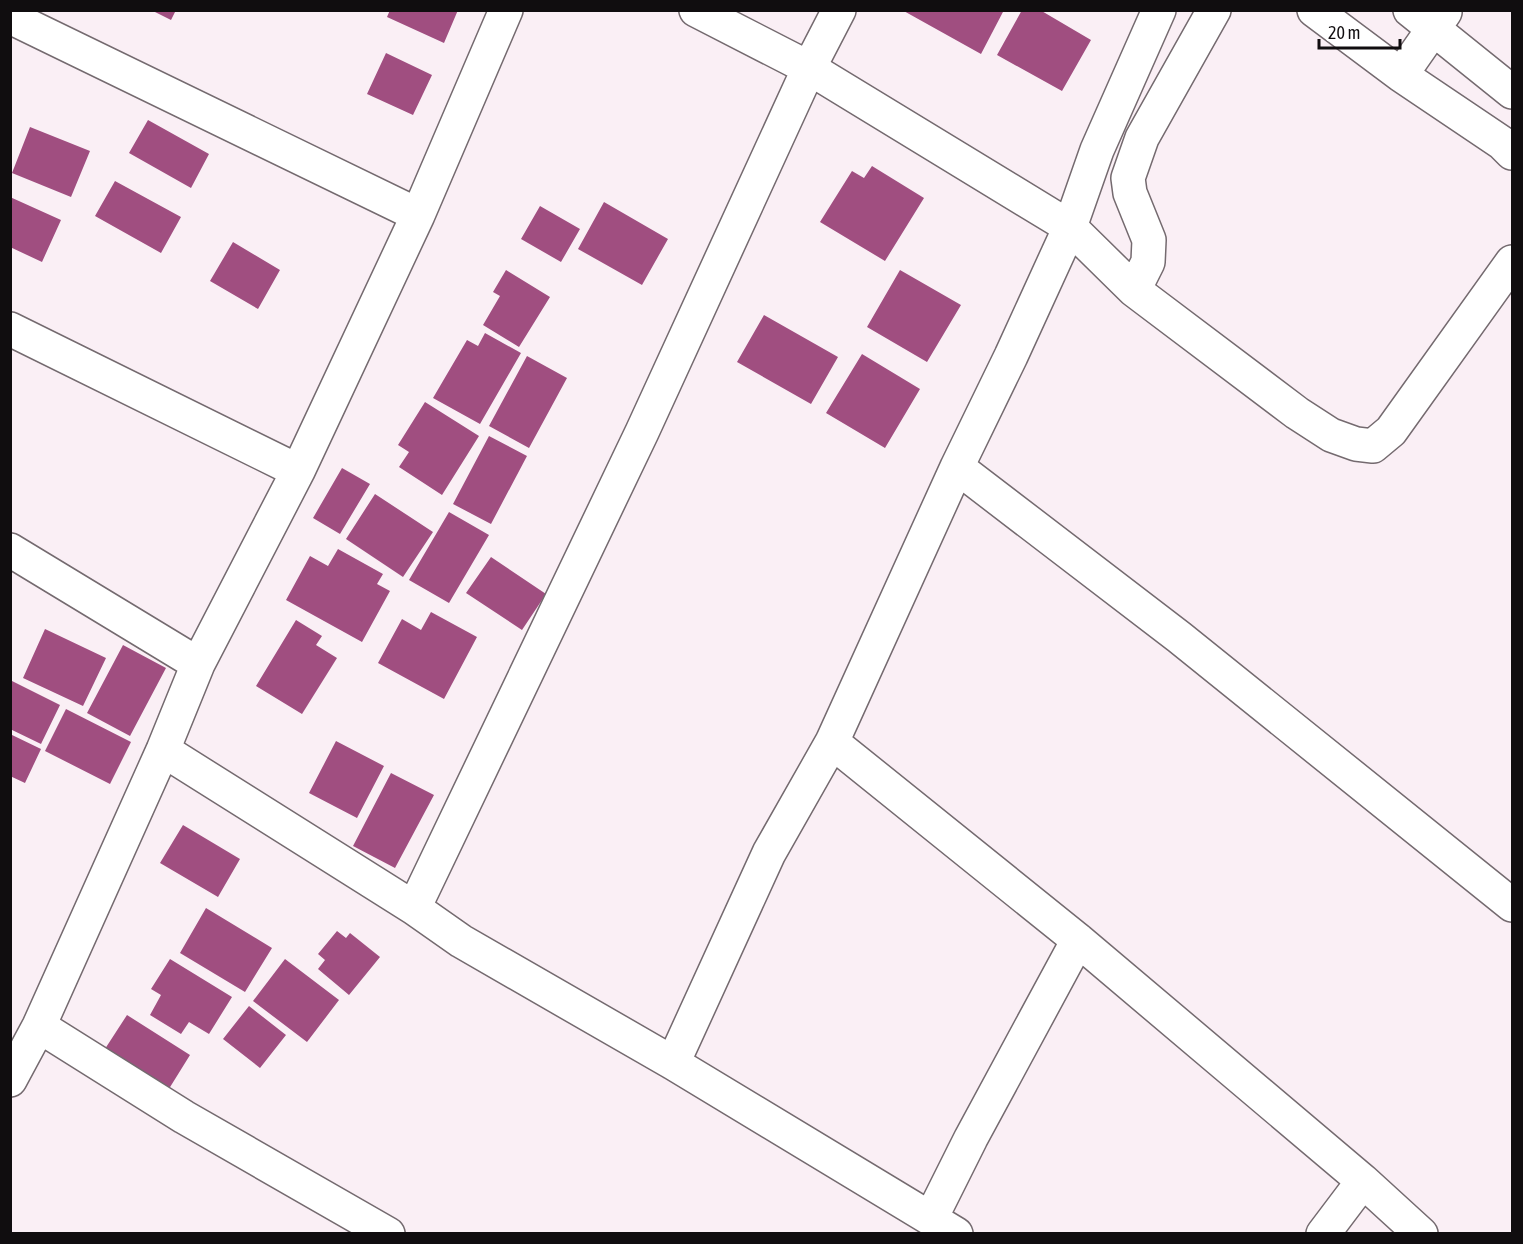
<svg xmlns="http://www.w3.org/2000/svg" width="1523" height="1244" viewBox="0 0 1523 1244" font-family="'Asap Condensed',sans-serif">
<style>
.building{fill:#a04e80}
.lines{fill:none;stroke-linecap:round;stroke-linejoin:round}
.minor-casing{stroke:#746a6f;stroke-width:36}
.minor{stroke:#fff;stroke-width:33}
</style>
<rect width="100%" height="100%" fill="#faeff5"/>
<path class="building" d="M151,10H176L171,20Z
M390,10H458L444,43L387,17Z
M902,10H1004L981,54Z
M1022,10H1040L1091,40L1062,91L997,55Z
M386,53L432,75L413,115L367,94Z
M148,120L209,154L191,188L129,153Z
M30,127L90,151L71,197L12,173Z
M872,166L924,198L885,261L820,222L852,171L864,178Z
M115,181L181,217L161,253L95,216Z
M10,197L61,220L42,262L10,247Z
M604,202L668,239L642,285L578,249Z
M540,206L580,229L561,262L521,239Z
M233,242L280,270L258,309L210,281Z
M506,270L550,297L519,347L483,325L500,296L493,292Z
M900,270L961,305L927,362L867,327Z
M764,315L838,357L811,404L737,362Z
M485,333L521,353L480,424L433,398L467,340L478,346Z
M862,354L920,389L885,448L826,413Z
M527,356L567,378L529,448L489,426Z
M425,402L479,436L442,495L399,467L409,452L398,445Z
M489,436L527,456L491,524L453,504Z
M342,468L370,484L340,534L313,518Z
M375,494L433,532L403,577L346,539Z
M449,512L489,535L449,603L409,580Z
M338,549L383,574L377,584L390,591L362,642L286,600L310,556L328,566Z
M491,557L546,594L522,630L466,593Z
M431,612L477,637L444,699L378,663L402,619L421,630Z
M296,620L322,636L316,645L337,658L302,714L256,686Z
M45,629L106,658L83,706L23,678Z
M123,645L166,668L130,736L87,713Z
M10,680L60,705L41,744L10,729Z
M66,709L131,742L110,784L45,751Z
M10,734L41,749L25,783L10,776Z
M336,741L384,766L357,818L309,793Z
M391,773L434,795L395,868L353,846Z
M183,825L240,859L218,897L160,863Z
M206,908L272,948L245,992L180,953Z
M337,931L346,938L350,933L380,957L349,995L318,969L325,960L318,954Z
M170,959L232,997L209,1034L189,1022L181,1034L150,1015L161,995L151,989Z
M285,959L339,1000L307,1042L253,1001Z
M249,1006L286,1035L260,1068L223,1039Z
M127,1015L190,1055L167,1092L103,1052Z"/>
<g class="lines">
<g class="minor-casing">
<path id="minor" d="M696,10L809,68L1070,227L1134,290L1297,413L1331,435L1356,444L1373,446L1391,431L1512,262
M1314,10L1401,75L1502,143L1512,153
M1410,10L1512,92
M10,17L418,215
M1401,75L1445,12
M1134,290L1148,262L1149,240L1130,193L1128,178L1142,138L1214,10
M10,329L298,471
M957,467L1179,637L1512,905
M10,550L198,664
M832,742L1078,940L1363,1181L1421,1234
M163,750L414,908L461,941L673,1063L956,1234
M414,908L642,432L809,68L839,10
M39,1026L184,1117L388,1234
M673,1063L769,853L832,742L957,467L1011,356L1070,227L1097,150L1159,10
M10,1080L39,1026L163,750L198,664L298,471L418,215L506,10
M931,1218L971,1138L1078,940
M1323,1234L1363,1181"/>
</g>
<use href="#minor" class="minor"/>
</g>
<rect width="1523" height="1244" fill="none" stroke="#100d0f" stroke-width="24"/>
<path d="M1319 39v9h81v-9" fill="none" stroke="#100d0f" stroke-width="3"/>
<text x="1328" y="39" font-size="18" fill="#100d0f" stroke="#ffffff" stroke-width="4.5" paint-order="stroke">20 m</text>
</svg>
